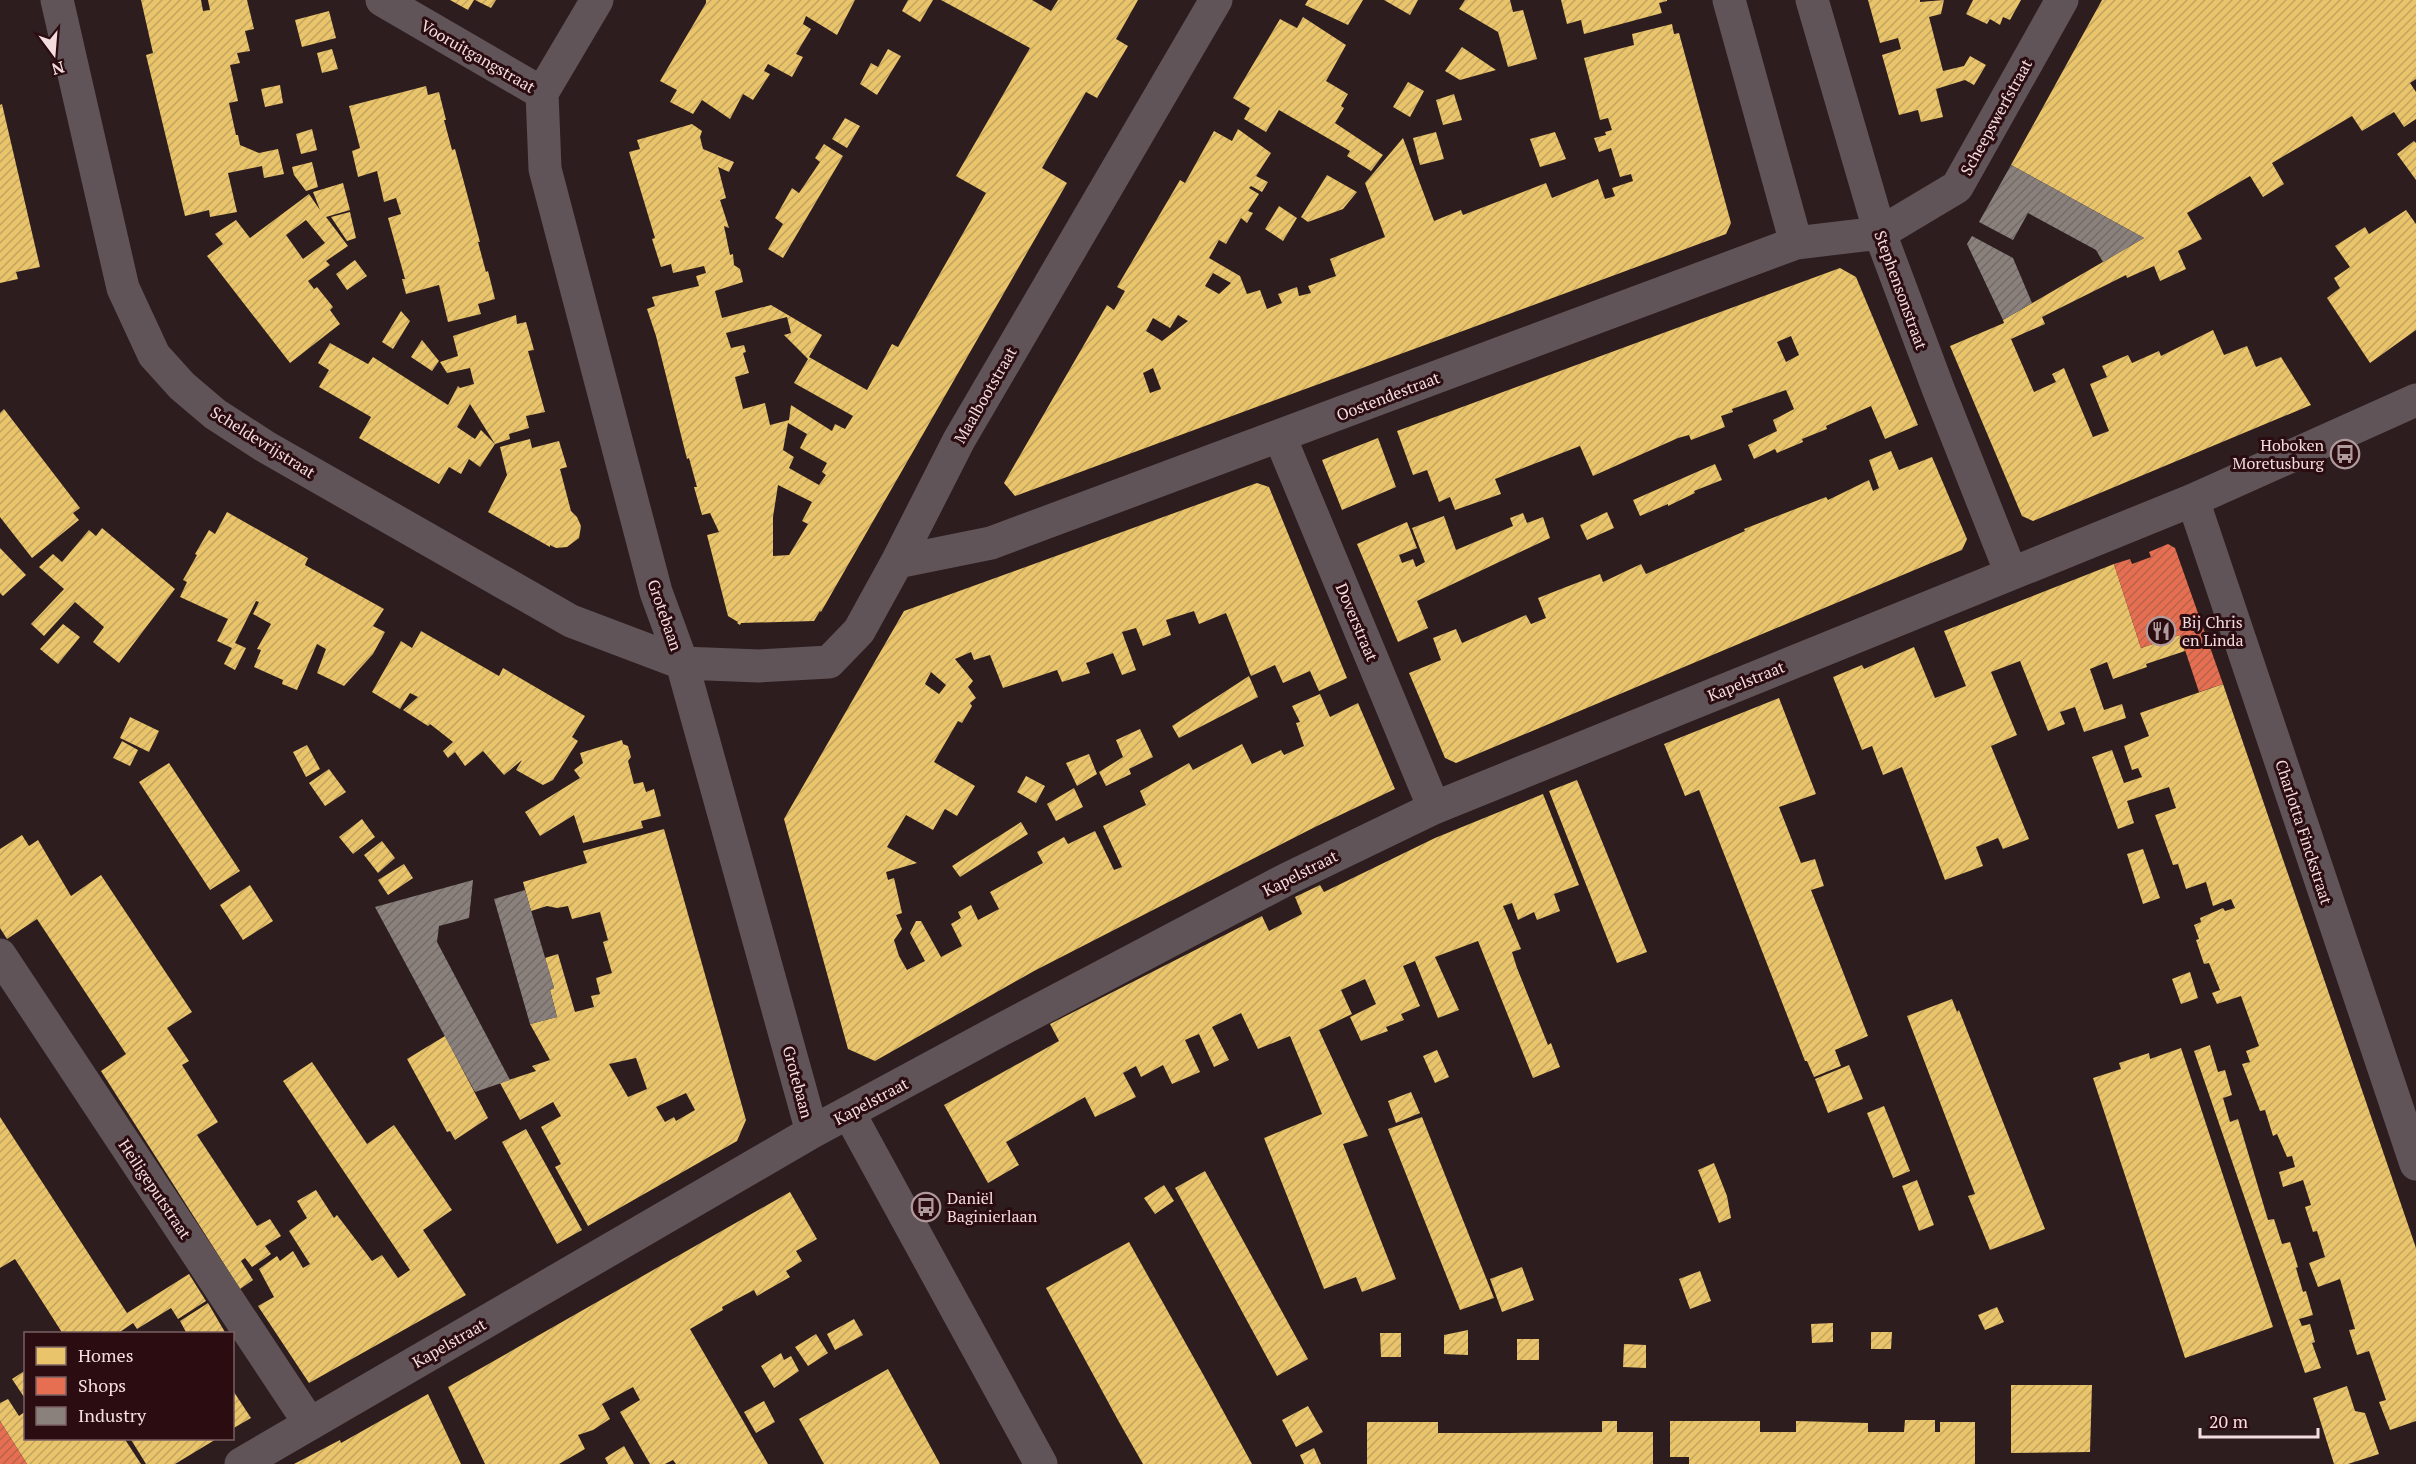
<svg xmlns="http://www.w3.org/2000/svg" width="2416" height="1464" viewBox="0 0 2416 1464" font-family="'PT Serif',serif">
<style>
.homes{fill:url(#homes-hatch);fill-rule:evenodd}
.shops{fill:url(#shops-hatch)}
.industry{fill:url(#industry-hatch)}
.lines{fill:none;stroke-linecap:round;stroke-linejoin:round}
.street{stroke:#605459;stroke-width:33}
.labels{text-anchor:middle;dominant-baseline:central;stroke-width:6;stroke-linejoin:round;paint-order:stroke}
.street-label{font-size:16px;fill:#f4dddf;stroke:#2a0c11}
.poi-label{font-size:16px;fill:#f4dddf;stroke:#2a0c11;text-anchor:start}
</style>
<defs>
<pattern id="homes-hatch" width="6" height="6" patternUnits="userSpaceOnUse" patternTransform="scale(1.5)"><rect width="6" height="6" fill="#e9c46a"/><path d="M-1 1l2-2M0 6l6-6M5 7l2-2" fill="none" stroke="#c1a460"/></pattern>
<pattern id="shops-hatch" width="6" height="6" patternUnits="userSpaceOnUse" patternTransform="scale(1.5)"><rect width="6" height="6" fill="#e76f51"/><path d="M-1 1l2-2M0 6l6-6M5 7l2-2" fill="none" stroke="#b8624d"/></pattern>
<pattern id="industry-hatch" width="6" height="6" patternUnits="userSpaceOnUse" patternTransform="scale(1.5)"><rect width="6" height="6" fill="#8a817c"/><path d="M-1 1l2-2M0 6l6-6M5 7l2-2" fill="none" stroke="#736b68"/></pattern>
</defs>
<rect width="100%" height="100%" fill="#2e1d1f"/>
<path class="homes" d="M141,0H201L203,11L210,10L208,0H247L254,29L245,31L250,51L237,53L240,63L230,65L238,101L229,103L236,135H238L240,145L259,153L278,149L284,174L264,178L262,166L228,173L237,212L210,217L209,210L185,216L146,55L153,53Z
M450,0H474L468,10Z
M475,0H496L491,8Z
M706,0H855L837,35L806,16L803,24L811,29L796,54L803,57L792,77L768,64L764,71L770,74L753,100L743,94L730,119L702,100L693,114L670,102L677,90L660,81L706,3Z
M908,0H933L920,22L902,11Z
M941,0H1032L1051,11L1058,0H1138L1116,39L1128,46L1097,98L1086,92L1042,168L1067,183L821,612L820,611L814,621L741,623L740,625L737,623L738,622L728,616L707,535L719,532L710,513L702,515L694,487H697L689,458L687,459L656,336L647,309L655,306L652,297L699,286L696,276L706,273L704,266L673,273L671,264L661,267L652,239L655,238L629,152L640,149L637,140L692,124L702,131L700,137L703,149L734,162L729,172L718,167L726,198L720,200L729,228L724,226L730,255L733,254L734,265L740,269L743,282L715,291L722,318L771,305L822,335L809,357L867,390L892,344L898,347L986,193L956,176L1030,48ZM787,317L791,333L784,335L808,359L794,383L853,416L845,429L835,424L832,431L791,405L789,420L770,425L765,403L743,409L735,377L749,373L743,353L746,352L744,345L731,348L726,333ZM788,423L807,434L800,448L827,463L822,472L826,475L819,485L789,468L794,457L783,450ZM778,485L812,502L802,521L808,524L789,555L773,556V517Z
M1308,0H1363L1348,25L1305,5Z
M1384,0H1418L1410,15Z
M1465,0H1510L1513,12L1523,10L1537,59L1508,67L1498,32L1459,9Z
M1561,0H1667V1L1659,3L1662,13L1584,34L1581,20L1567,24Z
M1868,0H1920V2L1944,0L1941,14L1929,17L1943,71L1964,66L1970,56L1986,65L1974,85L1965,80L1936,89L1943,117L1921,122L1918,110L1899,115L1882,55L1901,49L1898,38L1880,43Z
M1973,0H2021L2010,20L2003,17L2000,25L1990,19L1987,24L1966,14Z
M2102,0H2416V79L2410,83L2416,92V119L2404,127L2394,112L2362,131L2352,116L2272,163L2284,184L2263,197L2250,176L2187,213L2202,239L2178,251L2186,269L2160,281L2154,266L2127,278L2126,275L2042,317L2045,324L2011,339L2034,392L2056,382L2052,374L2064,368L2093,437L2109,431L2090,384L2107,377L2102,366L2128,355L2132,363L2159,351L2161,356L2213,330L2224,355L2247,346L2256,367L2281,357L2311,405L2033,521L2022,516L1950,346L2004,323L2003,320L2144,238L2011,165Z
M329,11L336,38L302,47L295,20Z
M1303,17L1346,45L1326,81L1348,94L1341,106L1344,108L1335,123L1383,155L1371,171L1347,156L1350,151L1279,110L1266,132L1244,119L1250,108L1233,98L1280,19L1297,28Z
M1672,24L1674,34L1679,33L1731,223L1726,234L1015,496L1004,483L1107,305L1114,310L1125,291L1117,287L1180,180L1185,183L1214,131L1232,141L1238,129L1271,153L1256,176L1268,182L1262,192L1251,186L1249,188L1259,194L1248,211L1253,213L1247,223L1241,218L1226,244L1219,240L1209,258L1240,276L1247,294L1260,290L1267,309L1282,303L1278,294L1297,287L1299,296L1311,293L1308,286L1336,276L1330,259L1385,237L1365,183L1403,138L1434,221L1461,210L1463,215L1546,183L1552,198L1598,179L1605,199L1615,196L1612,188L1633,181L1631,174L1620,177L1611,148L1599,152L1594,138L1606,135L1605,132L1612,130L1608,118L1600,120L1584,58L1634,45L1632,34ZM1213,273L1231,283L1219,294L1205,286ZM1178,315L1188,321L1162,341L1146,331L1153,318L1170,328ZM1153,368L1161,389L1150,393L1143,373Z
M1462,47L1496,70L1460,80L1445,71Z
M332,49L338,69L322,73L317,53Z
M888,49L901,56L877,95L860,84L871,63L878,67Z
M1408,82L1424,91L1410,117L1393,107Z
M280,85L283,103L265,107L261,89Z
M426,86L428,95L439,92L446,120H444L452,150L455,149L480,242H478L486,272L488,271L495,299L478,304L481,314L448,322L439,285L406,294L402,279H405L388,218L401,214L396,198L384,202L377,171L358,177L352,151L360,148L349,106Z
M1454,94L1462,120L1443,125L1436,100Z
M2,104L40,267L16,272L18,279L0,283V105Z
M845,118L860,126L847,148L832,139Z
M312,129L317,150L301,154L296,134Z
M1436,132L1444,159L1420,165L1413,138Z
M1555,132L1566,159L1540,167L1530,139Z
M2414,141L2416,143V180L2397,154Z
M824,144L843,156L783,258L768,249L783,224L775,218L792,188L799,193L820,162L815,158Z
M312,162L318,187L306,191L294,175L292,167Z
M1327,175L1357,192L1343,209L1308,222L1301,217Z
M343,183L350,210L326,217L348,246L326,261L330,265L308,281L314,289L317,287L333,307L330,310L340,324L290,363L207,256L223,244L215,234L236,220L250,238L309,194L320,210L313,192ZM306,220L325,243L303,259L286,235Z
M1279,206L1297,218L1283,241L1265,229Z
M2406,210L2416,224V330L2370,363L2327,298L2340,288L2334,278L2350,267L2335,246L2365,227L2369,234Z
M350,212L356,238L347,241L331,217Z
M355,260L367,276L347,290L336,274Z
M1840,268L1856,277L1918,425L1885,439L1871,406L1826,426L1827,429L1802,439L1803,442L1777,453L1775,449L1754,459L1748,445L1777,431L1773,420L1794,409L1786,390L1732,409L1733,412L1721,416L1725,427L1691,440L1689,435L1678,438L1593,476L1580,446L1495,479L1501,494L1455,510L1450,497L1439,502L1427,470L1413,475L1397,431ZM1791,336L1799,355L1786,362L1777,342Z
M401,311L410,321L393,349L382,342Z
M516,315L517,324L526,322L534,350L528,351L545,412L526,416L529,428L509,434L510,439L495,444L470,404L457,427L475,439L481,430L495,444L480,467L469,459L461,474L449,467L439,484L359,438L371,417L319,387L329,370L318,363L330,343L368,364L373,357L448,405L458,386L460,388L474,384L470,368L447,373L440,362L458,356L453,336Z
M422,340L439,361L432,371L411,357Z
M4,409L80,508L73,513L79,520L32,558L0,517V413Z
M1378,438L1396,487L1342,510L1322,460Z
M530,439L532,448L559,441L567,467L560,469L571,511L577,517L581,526L579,538L567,547L556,548L550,545V547L488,512L507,475L500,447Z
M1891,451L1899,470L1932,457L1967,539L1962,550L1456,763L1445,758L1409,673L1441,660L1433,638L1456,629L1462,643L1526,615L1531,624L1546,618L1538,598L1566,587L1600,574L1603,582L1641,564L1646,574L1745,531L1744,529L1826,497L1828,500L1869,480L1873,491L1879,488L1869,460Z
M1715,464L1722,480L1694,491L1695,493L1668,506V504L1640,516L1633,500Z
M1257,483L1269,487L1347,678L1319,691L1310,671L1283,683L1275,665L1251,676L1226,613L1199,624L1194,611L1166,620L1171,635L1143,646L1136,628L1122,632L1136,670L1122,675L1113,653L1086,663L1090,673L1062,682L1057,670L1003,688L990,655L974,660L971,652L955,659L973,681L968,687L976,698L970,703L972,706L962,723L958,721L934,762L975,786L957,816L945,809L933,830L906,815L887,847L917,863L886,872L888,880L894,878L902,913L896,915L902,929L894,940L899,956L907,970L925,961L910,933L916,921H921L941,957L962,946L951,924L961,918L958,912L971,905L978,920L999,909L990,892L1043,863L1037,852L1064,837L1068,844L1095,831L1114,870L1122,867L1103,826L1146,805L1140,791L1189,763L1193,770L1242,744L1252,764L1281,750L1284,755L1304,746L1296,723L1300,722L1292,706L1320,694L1330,717L1358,703L1395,789L1315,827L1034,971L875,1061L848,1049L784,819L904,611ZM931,672L946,685L939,694L925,684Z
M227,512L308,558L305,565L384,609L373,626L385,632L373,654L344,686L317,673L326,649L317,644L297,690L282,684L283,680L254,667L261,650L257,649L271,624L253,614L259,602L256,601L235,643L246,648L235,670L224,664L232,648L217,641L228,619L180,597L187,582L183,580L197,555L195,554L209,530L215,534Z
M1607,512L1614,528L1587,540L1580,525Z
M1523,513L1527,523L1543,517L1550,538L1417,601L1428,628L1398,642L1357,544L1407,522L1417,548L1399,555L1402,563L1413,559L1416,567L1425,562L1412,528L1444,516L1456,550L1513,526L1510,518Z
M102,528L175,589L119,663L93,642L104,627L75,602L44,636L31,624L64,589L39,567L53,554L62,562L89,530L96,536Z
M0,548L26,575L3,596L0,593Z
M2114,564L2141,648L2180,635L2185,651L2146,664L2147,667L2113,679L2107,662L2090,669L2104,710L2122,704L2126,718L2084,732L2075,707L2060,712L2065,724L2048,731L2020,661L1991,672L2017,735L1991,746L2029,839L2003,849L1998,838L1976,847L1983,866L1945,880L1902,767L1883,775L1872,746L1862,750L1833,677L1862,665L1864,669L1914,647L1935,698L1966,686L1944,631Z
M63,624L80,637L58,664L40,649Z
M421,631L499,676L503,668L585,716L572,737L578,741L553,780L543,785L516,770L522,760L504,775L483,751L465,766L455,752L448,758L443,751L453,742L430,724L428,726L403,710L418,697L410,693L400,709L372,692L401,641L412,648Z
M1249,676L1258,697L1179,738L1172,726Z
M2223,684L2416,1248V1421L2390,1430L2379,1402L2386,1400L2369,1351L2357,1355L2349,1330L2355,1329L2340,1279L2318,1287L2309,1263L2325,1257L2317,1231L2313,1232L2305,1207L2311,1205L2303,1180L2283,1187L2279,1172L2295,1167L2292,1156L2287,1157L2277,1134L2273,1136L2265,1110L2260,1111L2242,1064L2250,1062L2246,1051L2259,1046L2241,996L2217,1004L2212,993L2220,990L2209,963L2204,964L2196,940L2199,939L2194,925L2201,922L2200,918L2223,908L2225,911L2235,908L2231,899L2213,906L2206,882L2186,889L2178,864L2173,865L2155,815L2176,808L2169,787L2127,801L2134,823L2118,829L2092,757L2112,750L2124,783L2142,777L2138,768L2132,770L2124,746L2149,736L2140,713Z
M1779,698L1816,794L1779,807L1801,863L1815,859L1824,886L1811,890L1868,1036L1835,1050L1841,1066L1814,1077L1807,1061H1805L1699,790L1685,796L1664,744Z
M130,717L159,731L149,752L120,738Z
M1140,729L1153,757L1129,769L1131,774L1106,786L1099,772L1123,757L1116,740Z
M622,740L623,744L628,746L631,757L628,761L634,784L643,782L646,792L654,789L661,816L641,821L643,828L583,843L574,815L540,836L525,812L580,778L574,770L583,763L580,753Z
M122,741L138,750L130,766L113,758Z
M307,745L320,769L306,777L293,752Z
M1089,754L1097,774L1077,786L1066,763Z
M169,763L240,871L210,890L139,782Z
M329,769L346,792L325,806L309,783Z
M1026,776L1045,786L1036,803L1017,792Z
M1577,780L1647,952L1617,963L1549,791Z
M1074,788L1083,807L1056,821L1047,804Z
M1543,794L1579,885L1554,894L1560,911L1537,920L1534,912L1518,920L1512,903L1503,906L1521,949L1512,952L1517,968L1548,1045L1551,1043L1560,1067L1533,1078L1478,941L1435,957L1459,1010L1438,1018L1415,961L1403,966L1420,1006L1401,1014L1404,1020L1386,1027L1388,1031L1361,1041L1350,1017L1376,1004L1365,979L1341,990L1352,1014L1319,1030L1368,1136L1343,1144L1396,1279L1362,1292L1356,1277L1324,1289L1264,1138L1322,1114L1290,1036L1258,1049L1241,1013L1212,1027L1229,1060L1214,1067L1199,1034L1185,1040L1200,1072L1172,1084L1163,1065L1141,1077L1136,1066L1123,1073L1136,1097L1095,1117L1085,1097L1006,1142L1019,1165L988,1183L944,1105L1059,1041L1050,1024L1262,916L1269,931L1302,914L1295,897L1320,885L1324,892L1435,838Z
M362,819L375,837L353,854L339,837Z
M1021,822L1028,834L960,877L952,866Z
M664,829L746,1120L737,1141L588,1226L555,1167L561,1164L541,1127L561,1116L553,1102L520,1120L500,1083L536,1071L532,1066L550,1060L530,1024L557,1017L550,990L554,988L545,958L558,954L575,1012L594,1007L591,996L600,994L596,978L612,973L603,942L608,940L600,912L572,919L568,906L557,908L547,906L531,911L523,882L587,863L583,851ZM636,1058L647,1089L628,1097L609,1064ZM686,1093L695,1110L676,1121L674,1117L665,1122L656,1107Z
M22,835L29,846L38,840L71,896L101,875L192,1012L167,1028L189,1061L182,1065L218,1122L197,1135L257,1226L270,1219L281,1236L265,1246L271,1254L252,1267L245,1258L241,1261L253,1280L240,1289L101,1071L126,1054L37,919L7,939L0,928V849Z
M382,841L395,858L378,873L364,855Z
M2143,849L2160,898L2143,904L2127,854Z
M404,864L413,878L388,895L378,880Z
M250,885L273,921L243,940L220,905Z
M2190,972L2198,998L2181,1004L2172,979Z
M1952,999L1957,1012L1959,1010L2045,1229L1990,1250L1968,1196L1975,1194L1907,1016Z
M445,1036L488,1118L455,1140L450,1131L447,1132L407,1059Z
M2210,1045L2218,1072L2225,1070L2232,1095L2223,1098L2230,1122L2238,1119L2268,1220L2274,1219L2282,1244L2290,1242L2298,1267L2296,1268L2303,1292L2306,1291L2313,1315L2299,1319L2302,1326L2310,1324L2315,1342L2312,1343L2321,1368L2305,1373L2194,1051Z
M2181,1048L2273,1327L2185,1358L2093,1078L2121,1069L2119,1063L2149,1053L2150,1059Z
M1437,1050L1449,1077L1435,1083L1423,1056Z
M312,1062L367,1144L394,1125L452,1210L423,1230L466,1295L309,1383L258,1306L274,1297L259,1269L277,1256L280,1261L293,1251L303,1268L310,1264L289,1231L307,1218L297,1201L316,1190L334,1218L337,1215L372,1261L382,1255L398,1278L410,1270L283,1081Z
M1849,1065L1863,1099L1828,1113L1815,1079Z
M1411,1092L1420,1113L1396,1123L1388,1101Z
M1884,1106L1910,1171L1893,1178L1867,1113Z
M0,1117L127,1313L189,1274L206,1301L178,1319L171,1308L137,1329L133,1323L117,1334H63L15,1259L0,1268Z
M1422,1117L1494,1298L1460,1310L1388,1129Z
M526,1129L582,1230L557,1244L502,1142Z
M1714,1163L1727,1196L1731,1218L1719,1223L1698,1170Z
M1205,1171L1308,1359L1277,1376L1175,1188Z
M1917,1180L1934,1225L1919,1231L1902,1186Z
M1164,1185L1174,1201L1155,1214L1144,1198Z
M790,1192L817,1239L796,1251L802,1261L786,1271L790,1277L757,1296L754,1290L722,1307L723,1310L690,1329L768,1464H676L673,1460L665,1464H650L620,1412L640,1400L633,1387L602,1404L610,1419L593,1430L578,1435L585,1449L559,1464H485L448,1387Z
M1129,1242L1204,1376L1252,1464H1143L1119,1422L1046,1288Z
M1522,1267L1534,1300L1502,1312L1490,1279Z
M1700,1271L1711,1301L1690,1309L1679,1279Z
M208,1303L226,1334H187L180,1321Z
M1997,1307L2004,1322L1985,1330L1978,1315Z
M854,1319L863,1335L835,1350L827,1334Z
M1833,1323V1342L1812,1343L1811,1324Z
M1468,1330V1355L1444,1354V1335Z
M1871,1332H1892L1891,1349H1871Z
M1380,1333H1401V1357H1381Z
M816,1334L828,1353L808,1366L795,1347Z
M1517,1339H1539V1360H1517Z
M1624,1344L1646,1345V1368L1623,1367Z
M781,1353L784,1360L791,1356L799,1371L774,1388L761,1366Z
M888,1369L940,1464H824L799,1419Z
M26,1370V1400L12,1379Z
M2011,1385H2092L2090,1452L2011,1453Z
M2347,1386L2355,1411L2365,1413L2379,1454L2348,1464H2334L2313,1398Z
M232,1389L251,1418L232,1429Z
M428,1394L461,1464H294L340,1440L341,1443Z
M8,1399L19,1416L26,1411V1438H124L141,1464H27L0,1421V1403Z
M764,1401L775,1422L756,1433L744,1412Z
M1308,1406L1323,1432L1296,1447L1282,1420Z
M1905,1420H1935V1432H1940V1422H1975V1464H1689V1457H1670V1421H1760V1432H1796V1421L1868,1423V1432H1904Z
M1602,1421H1617V1432H1653V1464H1367V1422H1438V1433H1510L1602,1432Z
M130,1438H218L175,1464H146Z
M624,1446L634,1464H608L605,1458Z
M1314,1448L1321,1464H1304L1300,1455Z"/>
<path class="shops" d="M2168,544L2175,548L2223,684L2199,692L2180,635L2141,648L2114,564L2130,559L2132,564L2151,557L2149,552Z
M0,1421L27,1464H0Z"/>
<path class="industry" d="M2011,165L2144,238L2103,262L2096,250L2028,213L2013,240L1979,222Z
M1972,236L2013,258L2032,303L2003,320L1967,244Z
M473,880L469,918L439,926L437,942L510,1080L475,1092L375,907Z
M525,890L554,988L550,990L557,1017L530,1024L494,899Z"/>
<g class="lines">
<path class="street" d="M57,0L123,288L154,355L182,386L215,414L266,447L571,621L682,663L759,666L829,662L859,631L897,562L959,440L1216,0
M382,0L542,93
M1729,0L1796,243
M1812,0L1880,233L1939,391L2011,573
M542,93L545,169L656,592L682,663L812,1132
M542,93L597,0
M1280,437L1434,808
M2193,500L2416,1164
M897,562L991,543L1796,243L1880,233L1957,187L2062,0
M0,955L310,1424
M849,1113L1041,1464
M241,1464L812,1132L997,1032L1289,878L1434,808L2193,500L2416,400"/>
</g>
<defs>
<g id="bus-ring" transform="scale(1.5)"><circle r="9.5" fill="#2a0c11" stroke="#af9a9c" stroke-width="1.5"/><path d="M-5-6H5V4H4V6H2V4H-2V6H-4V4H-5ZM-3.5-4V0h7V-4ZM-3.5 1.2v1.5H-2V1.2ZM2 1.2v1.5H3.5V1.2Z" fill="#af9a9c"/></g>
<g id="restaurant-ring" transform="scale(1.5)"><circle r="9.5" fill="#2a0c11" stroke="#af9a9c" stroke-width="1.5"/><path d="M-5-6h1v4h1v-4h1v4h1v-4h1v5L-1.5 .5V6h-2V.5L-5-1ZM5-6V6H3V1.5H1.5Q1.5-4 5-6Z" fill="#af9a9c"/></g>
</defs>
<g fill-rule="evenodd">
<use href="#bus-ring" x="2345" y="454"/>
<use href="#restaurant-ring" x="2161" y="631"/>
<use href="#bus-ring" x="926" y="1207"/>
</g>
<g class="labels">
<g class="street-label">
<text transform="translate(478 56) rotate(30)">Vooruitgangstraat</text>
<text transform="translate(1996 117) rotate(-61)">Scheepswerfstraat</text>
<text transform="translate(1901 290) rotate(70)">Stephensonstraat</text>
<text transform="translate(985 395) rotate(-60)">Maalbootstraat</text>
<text transform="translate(1388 396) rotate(-21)">Oostendestraat</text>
<text transform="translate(263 442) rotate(32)">Scheldevrijstraat</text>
<text transform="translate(665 615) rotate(71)">Grotebaan</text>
<text transform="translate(1357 622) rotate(67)">Doverstraat</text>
<text transform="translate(1746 681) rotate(-22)">Kapelstraat</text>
<text transform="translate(2304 832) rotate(72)">Charlotta Finckstraat</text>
<text transform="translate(1300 873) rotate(-27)">Kapelstraat</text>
<text transform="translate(798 1082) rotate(75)">Grotebaan</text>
<text transform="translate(871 1101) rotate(-28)">Kapelstraat</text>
<text transform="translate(155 1189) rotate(56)">Heiligeputstraat</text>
<text transform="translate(449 1343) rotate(-30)">Kapelstraat</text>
</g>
<g class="poi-label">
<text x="2324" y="445" text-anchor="end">Hoboken<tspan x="2324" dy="18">Moretusburg</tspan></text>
<text x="2182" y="622">Bij Chris<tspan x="2182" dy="18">en Linda</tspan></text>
<text x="947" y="1198">Daniël<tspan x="947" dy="18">Baginierlaan</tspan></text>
</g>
</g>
<rect x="24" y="1332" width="210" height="108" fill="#2a0c11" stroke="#7b6063" stroke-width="1.5"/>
<rect x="36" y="1347" width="30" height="18" fill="#e9c46a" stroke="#7b6063" stroke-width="1.5"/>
<text x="78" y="1362" font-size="18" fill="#f4dddf">Homes</text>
<rect x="36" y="1377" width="30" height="18" fill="#e76f51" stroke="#7b6063" stroke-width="1.5"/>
<text x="78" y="1392" font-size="18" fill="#f4dddf">Shops</text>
<rect x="36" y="1407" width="30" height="18" fill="#8a817c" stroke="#7b6063" stroke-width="1.5"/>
<text x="78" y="1422" font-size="18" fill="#f4dddf">Industry</text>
<g transform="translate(54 54) rotate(164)" stroke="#2a0c11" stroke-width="4.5" paint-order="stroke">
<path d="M0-4.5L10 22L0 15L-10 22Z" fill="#f4dddf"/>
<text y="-9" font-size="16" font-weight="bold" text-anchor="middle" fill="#f4dddf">N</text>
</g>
<path d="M2200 1428v9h118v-9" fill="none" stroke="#f4dddf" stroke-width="3"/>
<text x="2209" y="1428" font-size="18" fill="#f4dddf" stroke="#2a0c11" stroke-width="4.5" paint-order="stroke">20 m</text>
</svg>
